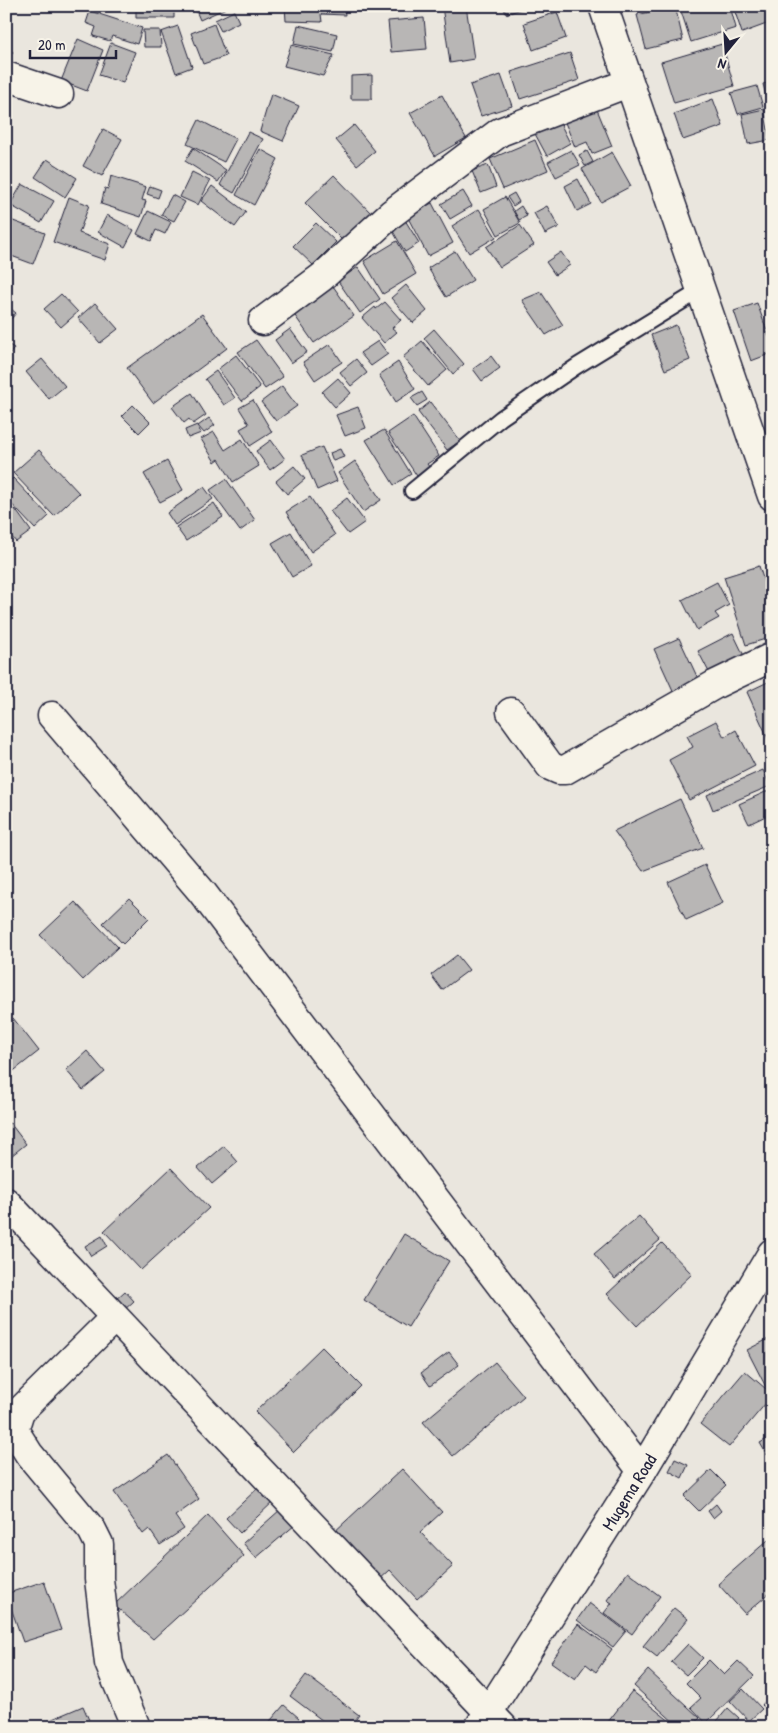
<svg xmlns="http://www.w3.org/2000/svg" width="778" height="1733" viewBox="0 0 778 1733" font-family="'Patrick Hand',sans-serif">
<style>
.building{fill:#b8b6b5;stroke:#22223b}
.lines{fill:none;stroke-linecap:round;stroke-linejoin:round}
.service-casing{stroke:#22223b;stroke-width:18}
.minor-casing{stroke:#22223b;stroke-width:31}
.tertiary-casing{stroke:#22223b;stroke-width:31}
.service{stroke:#f7f3e8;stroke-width:14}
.minor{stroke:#f7f3e8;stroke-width:28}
.tertiary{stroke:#f7f3e8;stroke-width:28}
.labels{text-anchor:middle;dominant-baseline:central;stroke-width:4;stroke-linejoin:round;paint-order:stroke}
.street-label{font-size:18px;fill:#22223b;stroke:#f7f3e8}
</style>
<rect width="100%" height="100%" fill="#eae6de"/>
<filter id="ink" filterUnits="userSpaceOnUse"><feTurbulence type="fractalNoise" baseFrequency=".02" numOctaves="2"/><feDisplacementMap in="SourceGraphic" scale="10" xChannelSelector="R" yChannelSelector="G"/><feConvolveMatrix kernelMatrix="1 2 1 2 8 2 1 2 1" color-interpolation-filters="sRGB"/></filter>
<g filter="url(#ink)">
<path class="building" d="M136,6H174V18H136Z
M194,6H225L226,8L200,20Z
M285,6H344L345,15L321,14L322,22L286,21Z
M442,6H466L474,59L450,63Z
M503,6H531L506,14Z
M675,6L683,40L646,49L637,15Z
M684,6H730L736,28L691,42L680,8Z
M733,6H770L772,22L742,33Z
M90,11L142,28L137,44L112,36L110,41L93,36L96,27L86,23Z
M234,11L239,22L221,31L215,20Z
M557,12L566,38L533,50L524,23Z
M424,18L427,49L391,52L388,21Z
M214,24L226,56L203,64L191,33Z
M298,25L337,34L333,52L294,44Z
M178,26L192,67L176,73L161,32Z
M143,30H160L161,47H144Z
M78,39L103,50L87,91L61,81Z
M111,43L135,52L123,83L99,75Z
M722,44L734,86L674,103L661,62Z
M291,45L334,55L323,76L284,66Z
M6,46L13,52L6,59Z
M570,53L579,80L520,99L511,72Z
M372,75V99H351V76Z
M501,75L512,106L481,116L470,85Z
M772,82V119L763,84Z
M757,86L763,107L738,114L731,93Z
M6,91L14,94L6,113Z
M271,94L299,106L283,141L260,131Z
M442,95L466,138L435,156L410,113Z
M713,99L723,126L683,140L674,114Z
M596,107L612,146L592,154L587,142L575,147L564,120Z
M764,109L770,140L748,144L742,114Z
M558,119L570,143L547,156L534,132Z
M199,120L236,139L224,162L187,144Z
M354,125L375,151L357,165L336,140Z
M103,129L122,139L102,176L83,166Z
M248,132L263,139L234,193L220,185Z
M535,140L548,170L503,189L490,159Z
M193,148L226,170L218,182L185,161Z
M260,149L278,159L254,205L236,195Z
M571,150L580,165L556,177L548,162Z
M587,151L593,162L585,166L579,155Z
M612,152L631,186L601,202L582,169Z
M47,159L77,178L65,197L35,177Z
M488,165L496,187L481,193L472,171Z
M192,172L210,181L198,205L180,197Z
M334,175L372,214L343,241L305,203Z
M111,176L146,187L142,200L146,201L141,217L101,204L105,188L108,189Z
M578,179L591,204L577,211L565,186Z
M22,184L54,201L41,223L10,205Z
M150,186L161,190L158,198L147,194Z
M212,186L246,212L235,227L201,201Z
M463,191L472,206L450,219L441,204Z
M514,193L519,202L513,206L507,197Z
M172,195L185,202L174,221L161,215Z
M69,197L89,205L79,233L110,244L105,260L53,242Z
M505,197L520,223L498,235L484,209Z
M432,203L453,243L428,256L407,216Z
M521,206L527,216L519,220L514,211Z
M547,206L559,227L545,234L534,213Z
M479,209L496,237L469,253L452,226Z
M148,211L171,222L165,234L156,230L151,241L137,234Z
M107,215L134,230L125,247L98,232Z
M8,219L45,233L33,264L6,254V225Z
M405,220L419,243L405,252L391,228Z
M316,223L336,242L313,265L293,246Z
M520,225L534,245L500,267L486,247Z
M397,241L416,274L383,294L364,261Z
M455,251L473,280L446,297L428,268Z
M561,252L570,265L555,275L546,262Z
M358,267L380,299L360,313L338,281Z
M406,285L427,311L413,323L391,298Z
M333,286L354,316L314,343L293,313Z
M541,292L563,325L546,335L522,300Z
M61,294L78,312L61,327L44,309Z
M385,302L401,320L392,328L397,332L384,343L362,318L375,307L376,309Z
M95,303L118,329L100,343L78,318Z
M757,303L772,345V353L751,361L734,311Z
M6,305L16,313L6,325Z
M202,314L227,348L153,403L127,368Z
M676,325L690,360L665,370L651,335Z
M290,329L307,352L291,363L275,340Z
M434,329L464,364L453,374L424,338Z
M256,340L283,377L265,389L238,352Z
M378,341L388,354L371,366L360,353Z
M422,341L447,370L428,386L403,357Z
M6,343L14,348L6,360Z
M330,344L342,362L315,380L303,362Z
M236,355L260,387L242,401L218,369Z
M491,356L500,368L482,381L473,369Z
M42,359L65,386L49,399L26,372Z
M356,359L367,373L351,386L340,372Z
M398,362L415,389L396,402L379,375Z
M216,371L235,398L224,405L205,379Z
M338,378L351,393L335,407L322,392Z
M282,386L297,406L276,421L261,402Z
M422,392L427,400L417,406L411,398Z
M192,393L206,415L193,424L189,419L184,423L172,407Z
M253,400L272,432L250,446L240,429L249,424L239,408Z
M430,402L460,441L447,450L418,412Z
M133,405L150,422L139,433L122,416Z
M358,407L366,428L345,436L336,415Z
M413,416L439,456L427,464L430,468L417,476L388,433Z
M209,418L215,425L204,433L198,426Z
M197,425L201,433L188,438L185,430Z
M384,430L411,474L394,485L366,440Z
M214,432L225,450L242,439L259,466L233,482L219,459L215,462L201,439Z
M271,440L285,459L270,470L256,451Z
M322,447L337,481L317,490L302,455Z
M340,449L344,457L333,461L330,453Z
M39,450L79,493L54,516L13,473Z
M167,461L183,490L160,502L144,474Z
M355,461L381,500L363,512L338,473Z
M294,466L305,479L287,494L276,481Z
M13,478L49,516L35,529L6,498V484Z
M226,479L255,520L240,531L210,490Z
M204,487L213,499L175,525L167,513Z
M310,497L335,535L311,552L286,512Z
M347,498L365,522L348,534L330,511Z
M214,503L223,517L186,541L176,527Z
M15,509L31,531L16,542L6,530V516Z
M291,532L311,566L292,577L272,543Z
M759,566L772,606V637L746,645L724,577Z
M717,582L729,605L715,613L719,618L697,630L682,600Z
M733,633L745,658L711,676L698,651Z
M679,638L701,685L676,697L654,649Z
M772,680V747L747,692Z
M716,721L724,737L736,730L755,766L689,800L669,760L693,747L687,736Z
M763,770L770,786L713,810L707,795Z
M772,789V813L749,824L739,804Z
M680,799L703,848L643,871L614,831Z
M705,865L723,903L686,920L668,882Z
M129,898L149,918L123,944L103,923Z
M75,902L118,947L83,980L40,935Z
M457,955L469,970L442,990L431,975Z
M13,1018L39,1051L6,1077V1023Z
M87,1051L105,1072L83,1090L66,1070Z
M10,1123L26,1144L6,1160V1125Z
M224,1146L238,1162L212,1184L198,1168Z
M171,1168L209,1208L141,1270L104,1231Z
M639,1216L660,1240L615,1279L594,1254Z
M404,1234L449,1261L408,1327L364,1300Z
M102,1236L107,1246L91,1256L85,1246Z
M662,1243L692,1274L637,1326L607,1294Z
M125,1291L134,1301L123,1311L114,1301Z
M772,1337V1389L768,1391L747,1350Z
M322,1347L361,1386L294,1452L255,1412Z
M449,1352L459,1365L430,1386L421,1373Z
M495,1362L524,1396L453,1456L423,1422Z
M745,1371L772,1394V1396L729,1447L700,1424Z
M772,1436V1453L767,1455L760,1443Z
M168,1455L199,1499L175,1516L184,1529L160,1545L149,1529L143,1534L114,1492Z
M675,1459L688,1465L682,1478L669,1471Z
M402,1469L442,1512L420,1532L453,1566L417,1599L390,1570L377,1582L332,1534Z
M711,1470L726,1485L699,1511L684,1496Z
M260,1486L274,1501L240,1533L226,1518Z
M716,1504L721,1511L713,1518L708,1511Z
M281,1509L295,1525L256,1558L243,1543Z
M208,1515L244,1556L153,1639L114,1605Z
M768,1540L772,1544V1591L745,1614L718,1584Z
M628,1572L660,1596L632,1634L604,1613L612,1603L607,1600Z
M44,1581L61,1630L23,1642L6,1594Z
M589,1603L626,1631L613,1647L577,1620Z
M674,1608L688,1619L657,1657L643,1646Z
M578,1624L612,1649L596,1672L586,1664L575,1679L551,1662Z
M688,1644L703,1658L686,1675L671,1662Z
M709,1660L724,1675L738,1661L754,1676L706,1723L691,1707L701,1698L686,1683Z
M648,1670L700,1718L691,1727H688L681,1720L677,1725L634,1686Z
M306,1675L359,1715L350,1727H331L290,1696Z
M743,1689L762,1709L749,1721L730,1701Z
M632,1691L676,1726V1727H604Z
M772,1693V1714L762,1705Z
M284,1705L299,1718L291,1727H265Z
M83,1706L92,1727H44L43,1723Z
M728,1708L739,1718L731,1727H712Z"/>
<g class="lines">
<g class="service-casing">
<path id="service" d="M412,491L501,418L577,366L701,290"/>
</g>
<g class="minor-casing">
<path id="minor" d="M603,6L772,496
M6,76L59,94
M263,321L322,277L391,214L500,132L628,83
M511,712L550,766L559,770H565L716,684L772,657
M52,716L202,892L642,1471
M6,1202L503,1727
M115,1317L20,1411L14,1430L29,1454L92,1530L99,1544V1579L109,1663L136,1727"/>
</g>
<g class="tertiary-casing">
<path id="tertiary" d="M479,1727L642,1471L772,1253"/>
</g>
<use href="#service" class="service"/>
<use href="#minor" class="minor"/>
<use href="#tertiary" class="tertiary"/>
</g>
</g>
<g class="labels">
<g class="street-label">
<text transform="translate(629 1492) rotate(-58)">Mugema Road</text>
</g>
</g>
<rect width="778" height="1733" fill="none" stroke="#f7f3e8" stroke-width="25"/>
<rect x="12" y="12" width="753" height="1708" fill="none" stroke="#22223b" stroke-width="2" filter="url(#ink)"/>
<g transform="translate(726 52) rotate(198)" stroke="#f7f3e8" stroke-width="4" paint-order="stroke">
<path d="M0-4L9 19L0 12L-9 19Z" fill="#22223b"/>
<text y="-8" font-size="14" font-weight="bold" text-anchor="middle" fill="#22223b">N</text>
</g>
<path d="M30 50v8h86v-8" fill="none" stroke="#22223b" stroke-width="2.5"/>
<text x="38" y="50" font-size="15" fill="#22223b" stroke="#f7f3e8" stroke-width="4" paint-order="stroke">20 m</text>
</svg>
